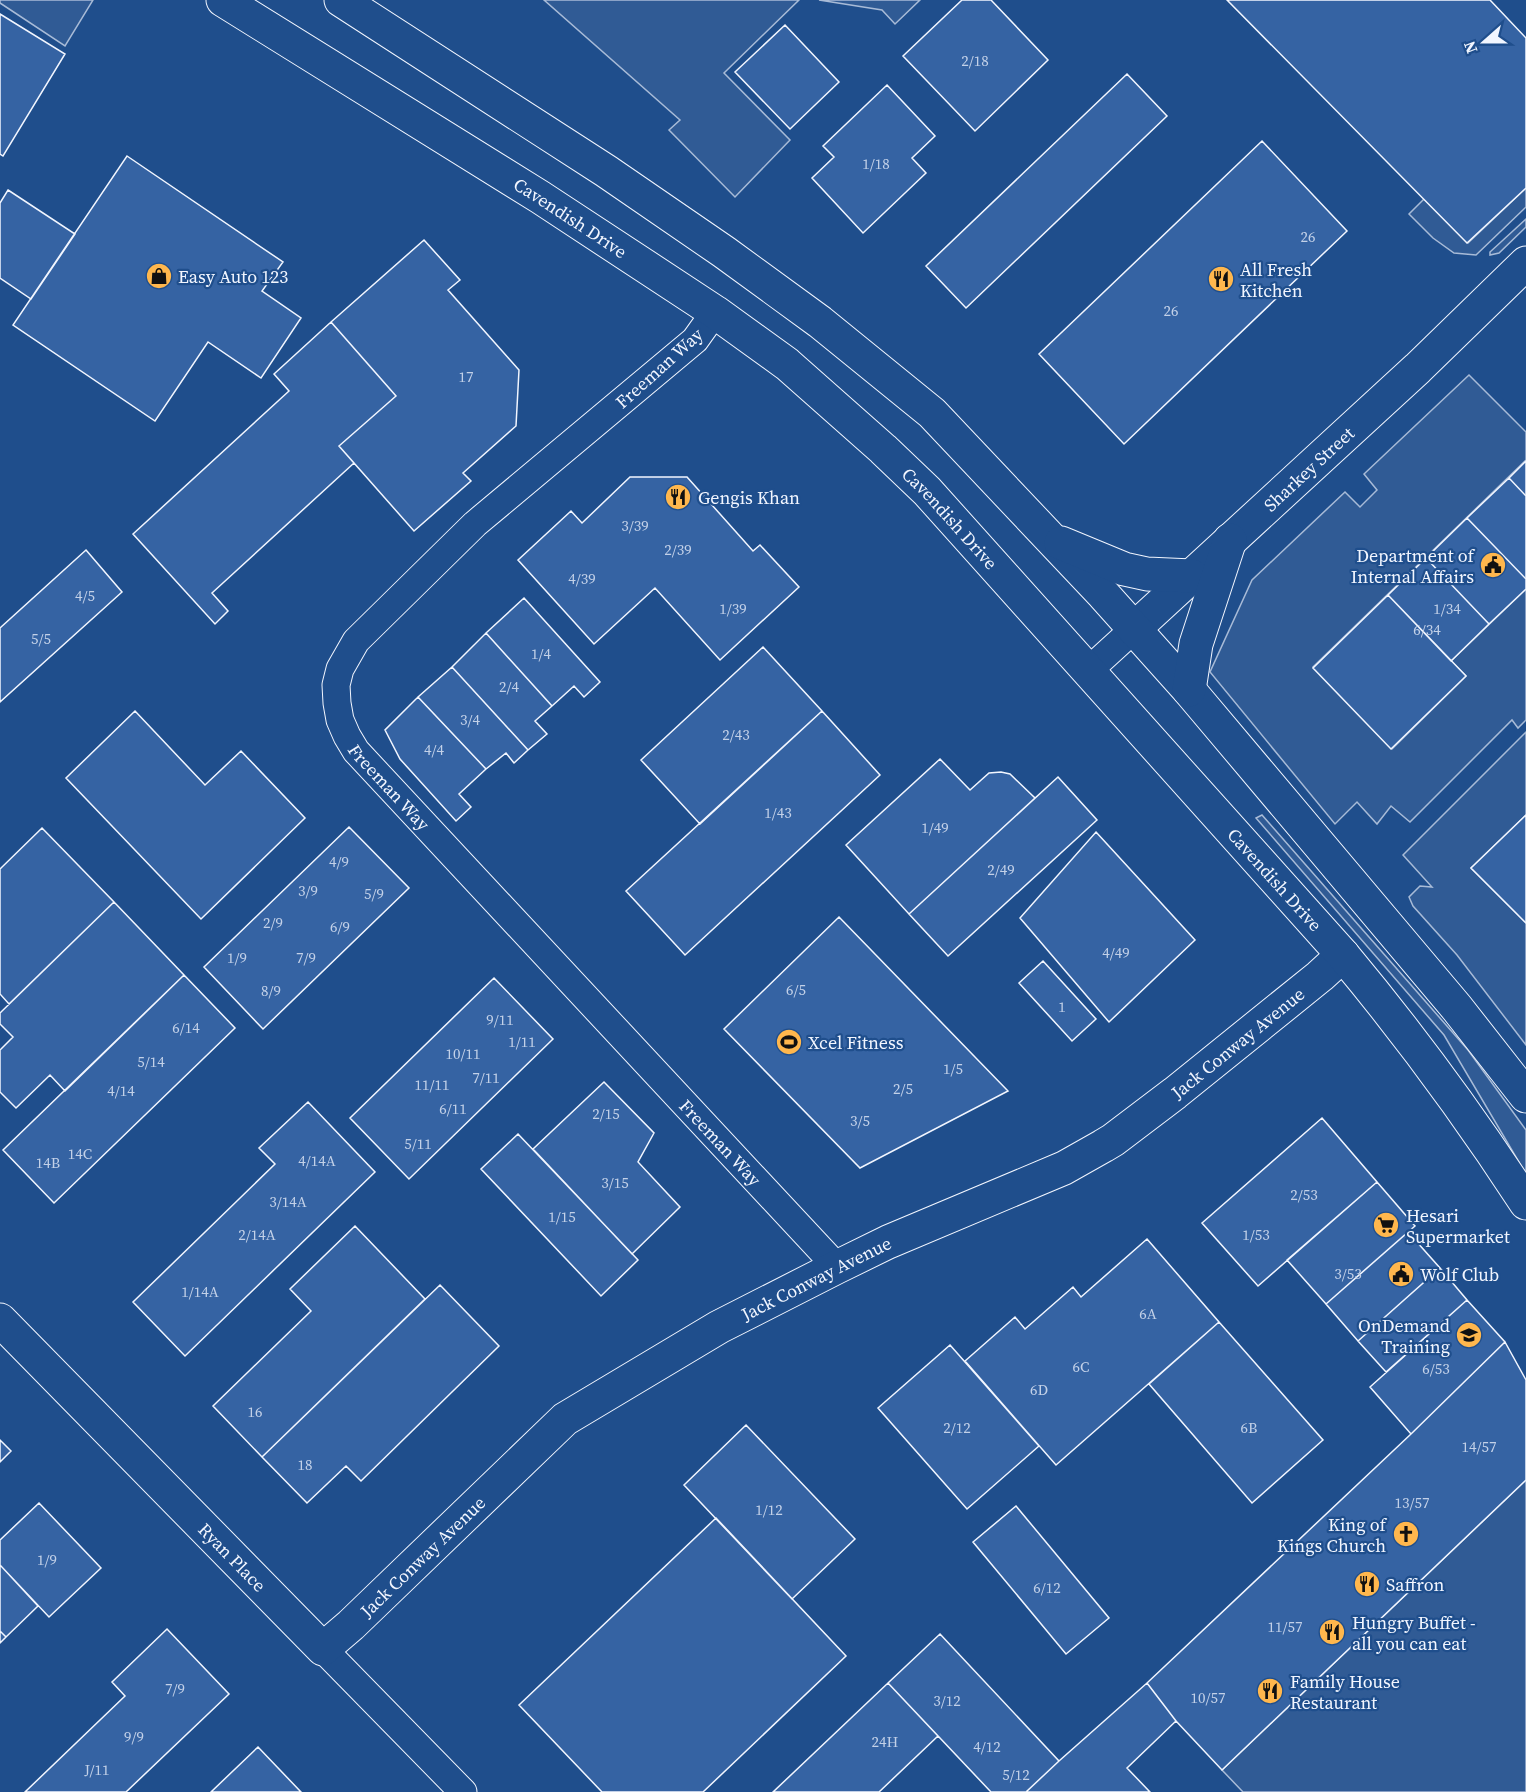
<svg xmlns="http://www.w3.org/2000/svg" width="1526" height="1792" viewBox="0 0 1526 1792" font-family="'Source Serif 4',serif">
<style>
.built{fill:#305b95;stroke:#a8bbd7;stroke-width:1.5}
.building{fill:#3563a3;stroke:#f2f6ff;stroke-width:1.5}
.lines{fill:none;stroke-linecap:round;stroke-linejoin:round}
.minor-casing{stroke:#f2f6ff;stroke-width:29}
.tertiary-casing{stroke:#f2f6ff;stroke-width:35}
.primary-casing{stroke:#f2f6ff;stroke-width:35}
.minor{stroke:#1f4e8c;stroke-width:27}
.tertiary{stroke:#1f4e8c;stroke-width:33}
.primary{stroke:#1f4e8c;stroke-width:33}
.labels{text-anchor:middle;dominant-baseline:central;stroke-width:4.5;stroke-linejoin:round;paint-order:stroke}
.number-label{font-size:15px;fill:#c3d1e8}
.street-label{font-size:18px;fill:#f2f6ff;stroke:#1f4e8c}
.poi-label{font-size:18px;fill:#f2f6ff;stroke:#1f4e8c;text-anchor:start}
</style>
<rect width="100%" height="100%" fill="#1f4e8c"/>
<path class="built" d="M0,0H93L65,46L0,3Z
M544,0H799L724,73L790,140L735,197L669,130L680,120Z
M819,0H920L895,24L882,10Z
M1526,188V207L1476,255L1454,253L1433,238L1409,214L1424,199L1468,243Z
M1526,219V227L1499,253L1490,255V252Z
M1469,375L1526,432V460L1313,667L1392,749L1466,676L1451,661L1526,589V720L1518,728L1512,720L1410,822L1391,806L1377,824L1357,802L1335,824L1210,672L1252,580L1345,492L1360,507L1377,490L1364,474Z
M1526,732V815L1471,868L1526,923V1045L1457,955L1413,906L1409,897L1420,886L1432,887L1403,855Z
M1262,815L1468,1050L1526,1130V1174L1444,1035L1256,818Z
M1526,1480V1792H1243L1222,1770Z"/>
<path class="building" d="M962,0H991L1048,60L975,131L903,56Z
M1227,0H1490L1526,38V188L1467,243Z
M0,14L65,54L3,156L0,154Z
M785,25L839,82L790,129L735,72Z
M1127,74L1167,116L966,308L926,266Z
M887,85L935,136L912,158L926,173L863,233L812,178L834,157L823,146Z
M1262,141L1347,231L1124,444L1039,354Z
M127,156L283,262L262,291L301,318L261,378L208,342L155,421L13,325Z
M8,190L75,234L31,299L0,278V203Z
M424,240L460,280L448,290L519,370L516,426L463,473L471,481L414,531L339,446L396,396L331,322Z
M331,322L396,396L339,446L354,463L212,593L228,611L215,624L133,534L289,391L274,374Z
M1526,461V496L1509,478Z
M630,477H687L753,551L760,545L799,587L720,660L655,588L594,644L518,560L571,511L582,523Z
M1509,478L1526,496V579L1467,518Z
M1467,518L1526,579V589L1489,624L1426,558Z
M86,550L122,592L0,702V628Z
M1426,558L1489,624L1451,661L1388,595Z
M1388,595L1466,676L1391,749L1313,668Z
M524,598L600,682L584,697L574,686L552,706L486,633Z
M486,633L552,706L535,721L547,734L528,750L452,667Z
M763,647L822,711L700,824L641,760Z
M452,667L528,750L514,763L506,753L486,769L418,697Z
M418,697L486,769L459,794L471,807L456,821L400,759L385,730Z
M135,711L205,785L241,751L305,818L201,919L66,778Z
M822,711L880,775L685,955L626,891Z
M940,759L970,790L989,773L1001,772L1010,774L1035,798L909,914L846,845Z
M1058,777L1097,820L948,956L909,914Z
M1526,815V923L1471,868Z
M349,827L409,888L263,1029L204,967Z
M42,828L114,902L9,1004L0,994V869Z
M1096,832L1195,940L1109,1022L1020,918Z
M114,902L184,975L65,1091L50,1075L16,1108L0,1092V1050L13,1037L0,1024V1013Z
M839,917L1008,1091L860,1168L724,1029Z
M1043,961L1096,1019L1072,1041L1019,983Z
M184,975L235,1028L54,1203L3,1150Z
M494,978L553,1039L409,1179L350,1118Z
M604,1082L654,1133L638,1162L680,1207L632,1254L533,1149Z
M308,1102L375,1172L185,1356L133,1302L275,1164L259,1148Z
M1322,1118L1377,1182L1258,1286L1202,1223Z
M518,1134L638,1260L601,1296L481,1169Z
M1377,1182L1415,1226L1326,1304L1287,1260Z
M355,1226L425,1299L262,1457L213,1406L311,1311L290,1289Z
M1408,1232L1440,1268L1358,1341L1326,1304Z
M1147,1239L1219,1322L1056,1465L965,1361L1015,1317L1025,1329L1073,1287L1081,1297Z
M1440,1268L1467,1300L1386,1372L1358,1341Z
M440,1285L499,1346L361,1481L346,1466L307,1503L262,1457Z
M1467,1300L1505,1342L1411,1434L1370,1387Z
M1219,1322L1323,1440L1252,1503L1149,1384Z
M1505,1342L1526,1380V1480L1222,1770L1176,1721L1147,1683L1411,1434Z
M950,1345L1039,1446L967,1509L878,1408Z
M746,1425L855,1539L792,1599L684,1485Z
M0,1440L11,1451L0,1462Z
M39,1503L101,1568L49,1617L0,1565V1540Z
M1016,1506L1109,1618L1066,1654L973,1542Z
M716,1518L846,1656L703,1792H602L519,1705Z
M0,1565L38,1606L6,1637L0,1631Z
M167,1629L229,1694L126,1792H25L125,1696L112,1682Z
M0,1631L6,1637L0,1643Z
M940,1634L1059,1761L1026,1792H991L888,1683Z
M888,1683L938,1736L879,1792H773Z
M1147,1683L1176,1721L1127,1768L1150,1792H1026L1059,1761Z
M258,1747L301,1792H211Z"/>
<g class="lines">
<g class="minor-casing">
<g id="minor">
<path id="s1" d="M715,312L695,340L475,524L356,641L340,669L336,685L337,703L340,720L347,736L356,751L837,1267"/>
<path d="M1088,671L1134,629"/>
<path d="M323,1649L463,1792"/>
</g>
</g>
<g class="tertiary-casing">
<g id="tertiary">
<path id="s2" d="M1134,629L1418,368L1526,263"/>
<path id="s3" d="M0,1320L323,1649L351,1625L565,1419L719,1327L837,1267L888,1242L1064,1168L1103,1146L1113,1140L1175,1093L1320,976L1343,955"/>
</g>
</g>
<g class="primary-casing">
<g id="primary">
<path id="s4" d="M223,0L540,197L715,312L787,364L883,449L927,491L1343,955C1409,1034 1470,1117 1526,1203"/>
<path d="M341,0L606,171L724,252L820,322L932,413L1103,594L1189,690L1457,1008L1526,1096"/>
<path d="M1061,543L1124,569L1147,574L1192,576"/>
<path d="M1189,690L1196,644L1230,540"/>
</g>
</g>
<use href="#minor" class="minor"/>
<use href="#tertiary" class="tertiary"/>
<use href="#primary" class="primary"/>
</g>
<defs>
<g id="shop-disc" transform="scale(1.35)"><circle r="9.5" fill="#ffb74d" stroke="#1f4e8c"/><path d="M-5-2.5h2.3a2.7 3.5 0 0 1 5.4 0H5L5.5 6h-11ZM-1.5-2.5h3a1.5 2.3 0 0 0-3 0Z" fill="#111"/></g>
<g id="restaurant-disc" transform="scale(1.35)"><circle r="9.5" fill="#ffb74d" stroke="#1f4e8c"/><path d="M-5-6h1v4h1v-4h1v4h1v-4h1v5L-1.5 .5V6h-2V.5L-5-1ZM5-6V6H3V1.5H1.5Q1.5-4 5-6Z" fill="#111"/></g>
<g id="civic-disc" transform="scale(1.35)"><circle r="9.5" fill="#ffb74d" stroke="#1f4e8c"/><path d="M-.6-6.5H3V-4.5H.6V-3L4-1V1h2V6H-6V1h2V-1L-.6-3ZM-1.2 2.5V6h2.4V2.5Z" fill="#111"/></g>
<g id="stadium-disc" transform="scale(1.35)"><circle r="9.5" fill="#ffb74d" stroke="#1f4e8c"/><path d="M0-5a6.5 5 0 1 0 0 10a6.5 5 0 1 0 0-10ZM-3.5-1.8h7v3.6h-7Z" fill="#111"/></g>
<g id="supermarket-disc" transform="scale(1.35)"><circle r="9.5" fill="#ffb74d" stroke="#1f4e8c"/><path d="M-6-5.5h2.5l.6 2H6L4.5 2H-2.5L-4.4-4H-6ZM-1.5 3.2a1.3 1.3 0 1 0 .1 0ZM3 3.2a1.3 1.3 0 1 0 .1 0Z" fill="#111"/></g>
<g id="school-disc" transform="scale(1.35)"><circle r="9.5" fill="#ffb74d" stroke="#1f4e8c"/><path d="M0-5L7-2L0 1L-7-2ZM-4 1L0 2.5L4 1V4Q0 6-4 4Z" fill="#111"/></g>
<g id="church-disc" transform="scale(1.35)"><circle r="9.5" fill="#ffb74d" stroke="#1f4e8c"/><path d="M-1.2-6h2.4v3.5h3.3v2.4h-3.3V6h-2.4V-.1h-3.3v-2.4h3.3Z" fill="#111"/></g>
</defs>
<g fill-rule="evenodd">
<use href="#shop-disc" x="159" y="276"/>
<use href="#restaurant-disc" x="1221" y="279"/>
<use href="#restaurant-disc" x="678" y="497"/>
<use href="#civic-disc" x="1493" y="565"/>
<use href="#stadium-disc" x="789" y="1042"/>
<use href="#supermarket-disc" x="1386" y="1225"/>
<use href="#civic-disc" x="1401" y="1274"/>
<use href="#school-disc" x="1469" y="1335"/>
<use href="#church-disc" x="1406" y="1534"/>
<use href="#restaurant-disc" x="1367" y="1584"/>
<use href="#restaurant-disc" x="1332" y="1632"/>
<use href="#restaurant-disc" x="1270" y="1691"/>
</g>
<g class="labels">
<g class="number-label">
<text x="975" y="60">2/18</text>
<text x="876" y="163">1/18</text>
<text x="1308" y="236">26</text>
<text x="1171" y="310">26</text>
<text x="466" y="376">17</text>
<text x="635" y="525">3/39</text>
<text x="678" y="549">2/39</text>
<text x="582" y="578">4/39</text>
<text x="85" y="595">4/5</text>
<text x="733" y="608">1/39</text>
<text x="1447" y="608">1/34</text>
<text x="1427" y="629">6/34</text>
<text x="41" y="638">5/5</text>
<text x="541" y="653">1/4</text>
<text x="509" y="686">2/4</text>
<text x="470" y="719">3/4</text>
<text x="736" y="734">2/43</text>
<text x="434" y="749">4/4</text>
<text x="778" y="812">1/43</text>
<text x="935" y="827">1/49</text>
<text x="339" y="861">4/9</text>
<text x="1001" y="869">2/49</text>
<text x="308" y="890">3/9</text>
<text x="374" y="893">5/9</text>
<text x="273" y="922">2/9</text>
<text x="340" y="926">6/9</text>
<text x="1116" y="952">4/49</text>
<text x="237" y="957">1/9</text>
<text x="306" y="957">7/9</text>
<text x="796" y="989">6/5</text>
<text x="271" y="990">8/9</text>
<text x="1062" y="1006">1</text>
<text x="500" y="1019">9/11</text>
<text x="186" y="1027">6/14</text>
<text x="522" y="1041">1/11</text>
<text x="463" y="1053">10/11</text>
<text x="151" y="1061">5/14</text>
<text x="953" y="1068">1/5</text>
<text x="486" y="1077">7/11</text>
<text x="432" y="1084">11/11</text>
<text x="903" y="1088">2/5</text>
<text x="121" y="1090">4/14</text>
<text x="453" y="1108">6/11</text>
<text x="606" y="1113">2/15</text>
<text x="860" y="1120">3/5</text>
<text x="418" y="1143">5/11</text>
<text x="80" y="1153">14C</text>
<text x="317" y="1160">4/14A</text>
<text x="48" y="1162">14B</text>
<text x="615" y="1182">3/15</text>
<text x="1304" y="1194">2/53</text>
<text x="288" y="1201">3/14A</text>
<text x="562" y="1216">1/15</text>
<text x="257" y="1234">2/14A</text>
<text x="1256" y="1234">1/53</text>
<text x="1348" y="1273">3/53</text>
<text x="200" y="1291">1/14A</text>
<text x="1148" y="1313">6A</text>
<text x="1081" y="1366">6C</text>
<text x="1436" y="1368">6/53</text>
<text x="1039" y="1389">6D</text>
<text x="255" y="1411">16</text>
<text x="957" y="1427">2/12</text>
<text x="1249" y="1427">6B</text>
<text x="1479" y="1446">14/57</text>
<text x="305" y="1464">18</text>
<text x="1412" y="1502">13/57</text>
<text x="769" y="1509">1/12</text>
<text x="47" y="1559">1/9</text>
<text x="1047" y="1587">6/12</text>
<text x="1285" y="1626">11/57</text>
<text x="175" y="1688">7/9</text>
<text x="1208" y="1697">10/57</text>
<text x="947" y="1700">3/12</text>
<text x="134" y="1736">9/9</text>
<text x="885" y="1741">24H</text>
<text x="987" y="1746">4/12</text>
<text x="97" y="1769">J/11</text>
<text x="1016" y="1774">5/12</text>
</g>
<g class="street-label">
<text stroke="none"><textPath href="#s4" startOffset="410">Cavendish Drive</textPath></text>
<text transform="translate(659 368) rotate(-42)">Freeman Way</text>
<text stroke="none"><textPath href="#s2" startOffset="237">Sharkey Street</textPath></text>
<text stroke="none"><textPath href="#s4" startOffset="896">Cavendish Drive</textPath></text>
<text stroke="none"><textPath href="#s1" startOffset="656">Freeman Way</textPath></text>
<text stroke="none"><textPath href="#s4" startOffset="1382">Cavendish Drive</textPath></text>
<text stroke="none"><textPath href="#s3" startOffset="1569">Jack Conway Avenue</textPath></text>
<text stroke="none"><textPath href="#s1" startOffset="1142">Freeman Way</textPath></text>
<text stroke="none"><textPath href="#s3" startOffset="1083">Jack Conway Avenue</textPath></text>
<text stroke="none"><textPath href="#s3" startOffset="597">Jack Conway Avenue</textPath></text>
<text stroke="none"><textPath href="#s3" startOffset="332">Ryan Place</textPath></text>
</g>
<g class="poi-label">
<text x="1240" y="269">All Fresh<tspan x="1240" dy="21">Kitchen</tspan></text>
<text x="178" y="276">Easy Auto 123</text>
<text x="698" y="497">Gengis Khan</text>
<text x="1474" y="555" text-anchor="end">Department of<tspan x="1474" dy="21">Internal Affairs</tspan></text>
<text x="808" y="1042">Xcel Fitness</text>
<text x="1406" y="1215">Hesari<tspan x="1406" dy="21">Supermarket</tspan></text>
<text x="1420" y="1274">Wolf Club</text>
<text x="1450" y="1325" text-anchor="end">OnDemand<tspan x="1450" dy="21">Training</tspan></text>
<text x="1386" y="1524" text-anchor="end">King of<tspan x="1386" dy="21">Kings Church</tspan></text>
<text x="1386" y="1584">Saffron</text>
<text x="1352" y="1622">Hungry Buffet -<tspan x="1352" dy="21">all you can eat</tspan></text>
<text x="1290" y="1681">Family House<tspan x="1290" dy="21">Restaurant</tspan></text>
</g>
</g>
<g transform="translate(1484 42) rotate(249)" stroke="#1f4e8c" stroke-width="4.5" paint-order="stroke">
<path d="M0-4.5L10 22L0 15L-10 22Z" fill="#f2f6ff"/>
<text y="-9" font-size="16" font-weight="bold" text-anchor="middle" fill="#f2f6ff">N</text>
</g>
</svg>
